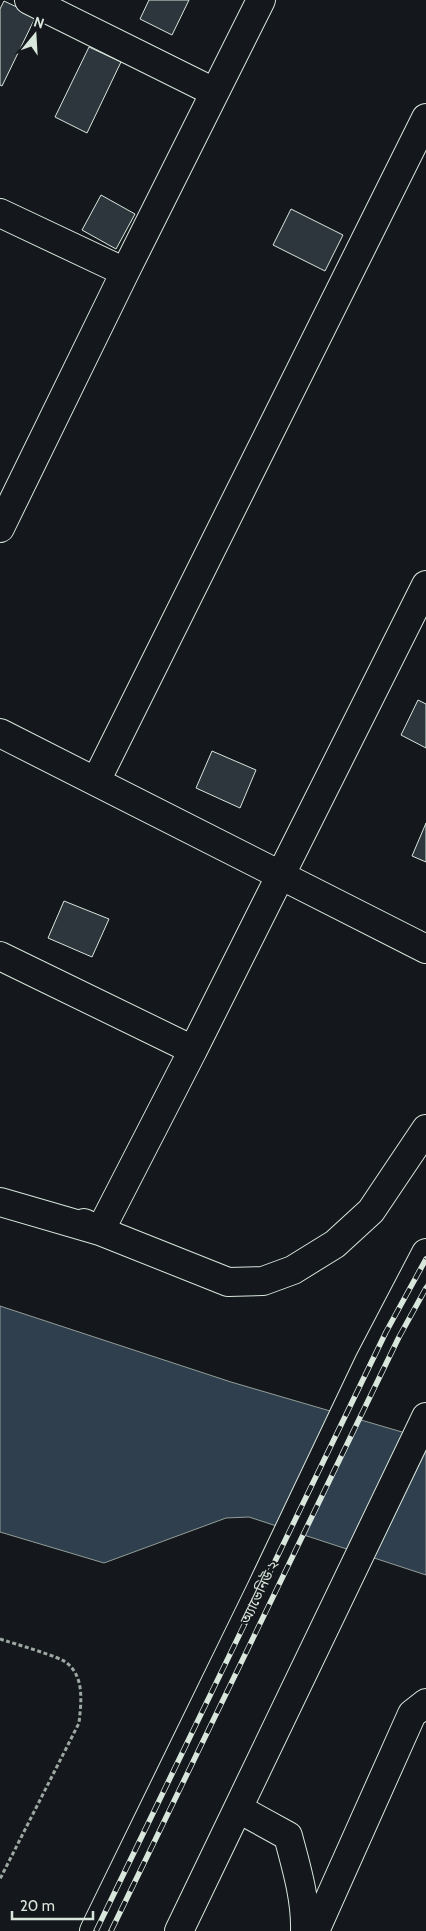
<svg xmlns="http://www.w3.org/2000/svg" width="426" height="1931" viewBox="0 0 426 1931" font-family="Cabin,'Noto Sans Bengali',sans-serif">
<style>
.water{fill:#2f3f4d;stroke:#939e99}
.building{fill:#2c363c;stroke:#d8e6dc}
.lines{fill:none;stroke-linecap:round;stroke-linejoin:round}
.minor-casing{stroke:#d8e6dc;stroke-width:30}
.major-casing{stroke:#d8e6dc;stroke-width:30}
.path{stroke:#9da8a2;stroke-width:3;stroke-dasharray:4 2.5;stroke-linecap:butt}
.minor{stroke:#14181c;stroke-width:28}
.major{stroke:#14181c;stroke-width:28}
.rail-casing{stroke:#d8e6dc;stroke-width:5.5}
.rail{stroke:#14181c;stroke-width:4;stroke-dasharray:11;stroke-linecap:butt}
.labels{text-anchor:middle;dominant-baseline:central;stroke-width:4;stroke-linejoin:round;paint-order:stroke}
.street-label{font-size:14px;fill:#d8e6dc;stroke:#14181c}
</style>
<rect width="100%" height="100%" fill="#14181c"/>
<path class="water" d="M0,1306L231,1382L426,1439V1575L249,1517L226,1518L104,1563L0,1532Z"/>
<path class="building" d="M149,0H189L172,35L140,19Z
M4,1L36,16L2,86L0,85V9Z
M89,47L121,62L87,133L55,117Z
M101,195L135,214L116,249L82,230Z
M291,209L343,235L325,271L273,245Z
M418,700L426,704V748L401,735Z
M212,751L256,770L240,808L196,788Z
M426,823V862L412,856Z
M64,901L109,919L92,957L48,938Z"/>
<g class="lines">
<g class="minor-casing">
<path id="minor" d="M29,0L214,92
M0,213L125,272
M0,528L125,272L261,0
M0,733L426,949
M96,781L426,118
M0,956L193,1050L426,585
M0,1202L100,1231L228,1282L263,1281L293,1270L335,1244L371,1211L426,1129
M84,1223L100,1231L193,1050
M239,1809L288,1836C296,1866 306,1899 305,1931
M315,1931L412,1714L426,1703"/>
</g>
<g class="major-casing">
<path id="major" d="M94,1931L261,1589L369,1362L426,1253
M179,1931L426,1417"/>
</g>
<path class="path" d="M0,1639C12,1643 61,1657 67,1663C85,1678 81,1703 79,1723L0,1879"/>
<use href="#minor" class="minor"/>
<use href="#major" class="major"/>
<g class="rail-casing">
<path id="rail" d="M96,1931L386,1332L426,1259
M111,1931L399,1337L426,1288"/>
</g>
<use href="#rail" class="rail"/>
</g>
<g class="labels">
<g class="street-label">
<text transform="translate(259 1592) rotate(-64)">অ্যাভেনিউ ২</text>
</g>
</g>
<g transform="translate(35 35) rotate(18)" stroke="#14181c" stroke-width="4" paint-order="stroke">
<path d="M0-4L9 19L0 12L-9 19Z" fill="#d8e6dc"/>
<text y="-8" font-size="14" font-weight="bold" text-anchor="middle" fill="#d8e6dc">N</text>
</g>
<path d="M12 1911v8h81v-8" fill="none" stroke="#d8e6dc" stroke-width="2.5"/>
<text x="20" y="1911" font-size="15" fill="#d8e6dc" stroke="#14181c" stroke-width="4" paint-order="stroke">20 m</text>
</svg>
